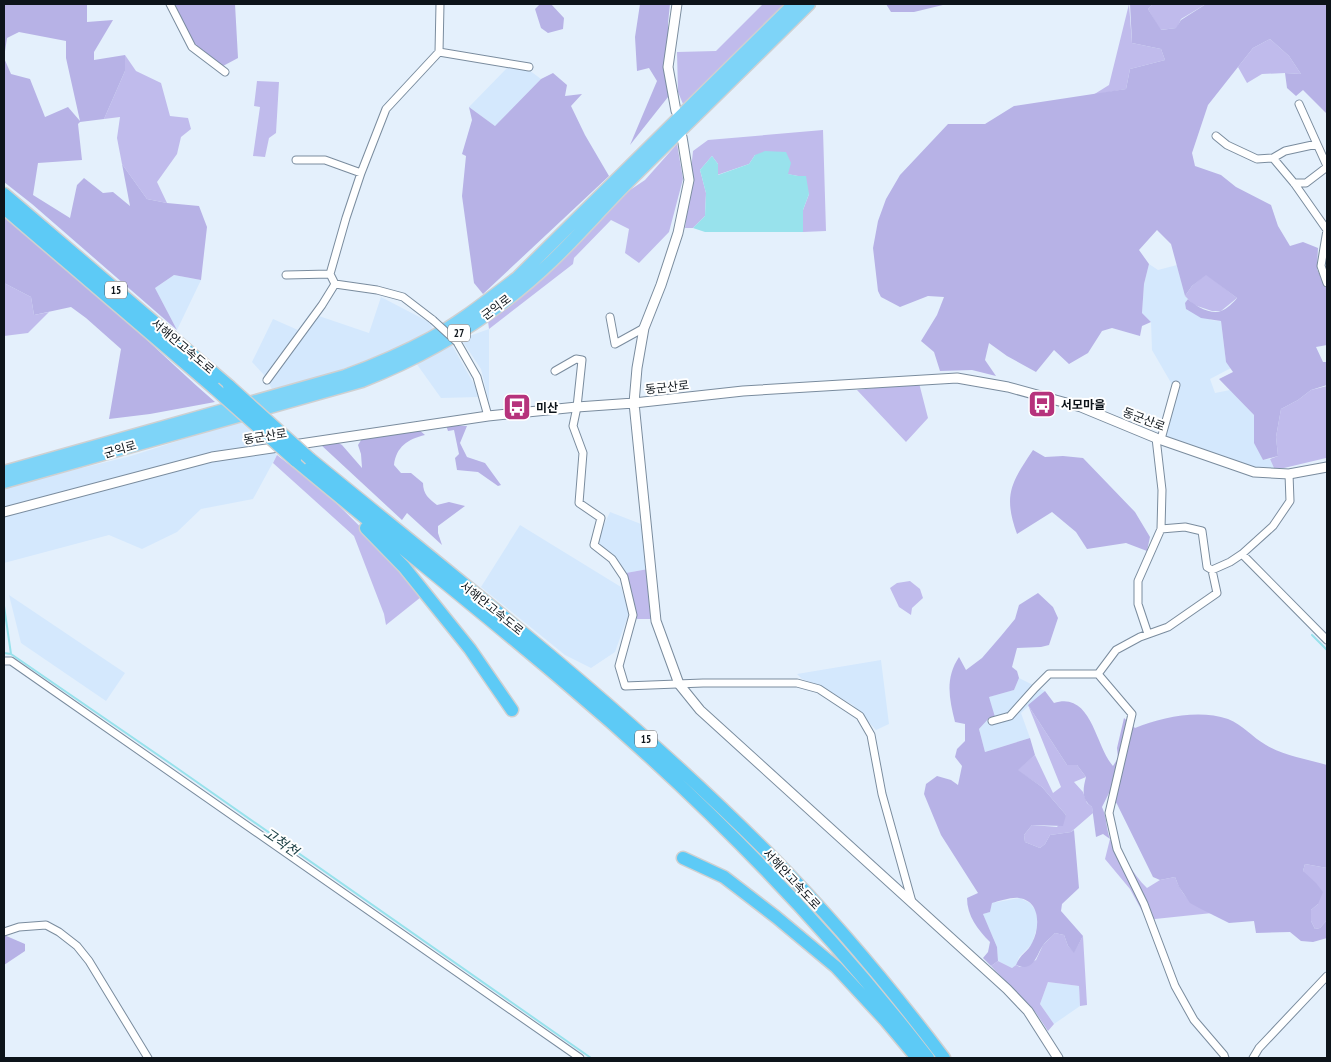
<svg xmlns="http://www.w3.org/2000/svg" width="1331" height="1062" viewBox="0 0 1331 1062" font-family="'PT Sans Narrow','Noto Sans KR',sans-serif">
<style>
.built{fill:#d4e8fd}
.green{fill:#c0bbec}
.forest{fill:#b7b2e6;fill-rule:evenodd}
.water{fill:#98e2ec}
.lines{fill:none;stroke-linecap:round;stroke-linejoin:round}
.stream{stroke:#98e2ec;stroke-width:2}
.minor-casing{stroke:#7a8c9e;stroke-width:9}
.tertiary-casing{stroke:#7a8c9e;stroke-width:11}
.trunk-casing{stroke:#cfd0d1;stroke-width:15}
.motorway-casing{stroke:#cfd0d1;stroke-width:15}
.minor{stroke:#fff;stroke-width:7}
.tertiary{stroke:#fff;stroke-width:9}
.trunk{stroke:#7ed4f8;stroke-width:12}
.motorway{stroke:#5dcaf6;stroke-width:12}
.minor-bridge-casing{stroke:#7a8c9e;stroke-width:9;stroke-linecap:butt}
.motorway-bridge-casing{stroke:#cfd0d1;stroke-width:15;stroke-linecap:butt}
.minor-bridge{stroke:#fff;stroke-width:7}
.motorway-bridge{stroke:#5dcaf6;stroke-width:12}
.labels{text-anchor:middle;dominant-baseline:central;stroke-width:4;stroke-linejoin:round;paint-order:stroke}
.shield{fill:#fff;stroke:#565a5f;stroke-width:1}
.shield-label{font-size:11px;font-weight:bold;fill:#0d141a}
.street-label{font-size:12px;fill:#0d141a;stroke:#fff}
.poi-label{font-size:12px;font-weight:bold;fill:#0d141a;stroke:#fff;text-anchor:start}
.water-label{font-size:14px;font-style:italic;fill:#1e4146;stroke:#fff}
</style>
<rect width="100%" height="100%" fill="#e4f0fc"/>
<path class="built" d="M507,68L529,70L541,79L495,126L469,107Z
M1149,264L1158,270L1177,265L1185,296L1188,299L1185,303L1211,320L1221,321L1226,362L1231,368L1210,379L1215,393L1230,390L1254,415V441L1263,460L1270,459L1274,468L1255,467L1160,434L1174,388L1152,350L1151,322L1142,313L1144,284Z
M174,275L201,280L177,330L155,288Z
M381,297L429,322L433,329L390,351L335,372L272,389L265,376L252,362L273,319L298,330L310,313L369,333Z
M489,329V402L481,369L461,339Z
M452,345L475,386L479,397L441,398L416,363Z
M240,421L277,455L253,499L201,509L177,532L142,549L109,535L4,563V487L131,456Z
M610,512L641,524L648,569L626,573L596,542Z
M520,525L621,587L629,613L615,652L591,668L565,655L481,587Z
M9,595L125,673L106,701L21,643Z
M881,660L889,724L876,730L853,705L820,686L802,679L797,674Z
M1019,678L1045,691L1021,713L1030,738L985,752L979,729L990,717L988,697L1014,690Z
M1020,898L1030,903L1036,911L1038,924L1032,944L1019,957L1016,965L1012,968L998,961L997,947L983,914L990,912L992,903Z
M1048,982L1079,986L1080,1006L1054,1024L1040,1004Z"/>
<path class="green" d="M763,4H786L683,104L678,92L677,52L716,51Z
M1129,4L1132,43L1161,49L1165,60L1130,69L1126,89L1093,95L1109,85Z
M1153,4H1206L1181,19L1177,28L1160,30L1148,9Z
M1270,39L1289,56L1301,74L1285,73L1262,74L1247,83L1238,67L1253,48Z
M125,55L136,71L161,83L170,116L188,118L191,129L181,137L177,154L157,182L167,203L147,199L122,164L117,138L120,117L104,119L125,71Z
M257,81L279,82L276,133L269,138L265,157L253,156L260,107L254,106Z
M823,130L826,231L803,232V210L809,194L798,176L787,174L755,155L749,164L717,175L718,164L712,156L700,170L706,193L705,216L693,228H685L693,151L708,140Z
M677,144L683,179L669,232L639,263L625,253L629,229L611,220L574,258L573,264L489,329L488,321L563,259L612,202L645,180Z
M1206,274L1237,298L1221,311H1212L1194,305L1185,296L1192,286Z
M4,283L31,297L34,315L49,312L28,333L4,336Z
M919,383L928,418L906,442L857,390Z
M1327,386V455L1326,458L1284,468H1274L1270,459L1278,456L1276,437L1281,409L1298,400L1311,390Z
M277,455L327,494L394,560L421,597L386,625L384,614L354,536L273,463Z
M648,569L651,619H637L626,573Z
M910,581L920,589L923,598L912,608L911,615L899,607L890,588L897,583Z
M1028,705L1067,765H1077L1086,777L1074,782L1083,792L1087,803L1092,807L1093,813L1071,832L1050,835L1045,844L1040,848L1025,842L1024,835L1032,825L1057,827L1066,815L1042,787L1017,770L1035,755L1053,793L1061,787Z
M1110,839C1124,854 1132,874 1147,888L1160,880L1175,877C1183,898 1192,905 1212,913L1155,919L1148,922L1130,889L1105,859Z
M1305,864L1327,868V920L1320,928L1315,929L1311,921V910L1318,904L1303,871Z
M1055,933L1064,935L1068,946L1074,952L1083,936L1087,1005L1080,1006L1079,986L1048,982L1040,1004L1054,1024L1048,1031L1036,1013L991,966L998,961L1012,968L1016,965L1020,967L1036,960L1043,945Z"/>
<path class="forest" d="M4,4H87V22L113,20L94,52V60L125,55V71L104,119L80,122L78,124L82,160L38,163L33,195L70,218L77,185L84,178L103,193L113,192L130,206L122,164L147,199L167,203L199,206L207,227L201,280L174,275L155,288L177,330L32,204L4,182ZM19,32L66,41V58L80,121L68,107L45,117L30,79L11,74L4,58L7,38Z
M175,4H235L238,58L223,66L193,45Z
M540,4H551L564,18L563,29L548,33L541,28L535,9Z
M640,4H670L668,23V97L630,145L657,81L649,68L637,71L635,37Z
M886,4H947L914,12H891Z
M1130,4H1153L1148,9L1161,30L1176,28L1181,20L1206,4H1327V114L1303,90L1296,96L1287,88L1285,73L1301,74L1289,56L1270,39L1253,48L1208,105L1192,153L1195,166L1221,175L1236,187L1271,205L1278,226L1290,246L1303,242L1318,248L1317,269L1327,290V345L1316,347L1323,362H1327V385L1311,390L1298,400L1281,409L1276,437L1278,456L1263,460L1254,443V415L1219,379L1233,372L1226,362L1221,321L1201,318L1186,309L1185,303L1188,299C1195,306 1211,315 1221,311C1227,309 1234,302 1237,298L1206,275L1192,286L1185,296L1171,244L1157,230L1139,250L1149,264L1144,284L1142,313L1151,322L1142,326L1140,336L1112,328L1102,331L1088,353L1069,364L1054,350L1036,372L1007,356L989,343L985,360L996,376L972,370L940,371L934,352L921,341L937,315L944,297L928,296L900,307L881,297L878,291L873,248L878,221L886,199L900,175L948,124H985L1014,106L1126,89L1130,69L1165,60L1161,49L1132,43Z
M553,73L567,85L565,96L582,94L571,106L585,135L609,176L483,294L474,283L462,196L466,156L462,154L472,120L469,107L495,126L541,79Z
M4,216C80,272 144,340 215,402L150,414L109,419L121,349L86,318L71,307L34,315L31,297L4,283Z
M446,425L467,426L460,443L467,457L485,463L501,485L498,486L478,472L457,470L455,458L459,454L454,430L448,431Z
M418,429L425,435C408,439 396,447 394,465L401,473H411L423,483C423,494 429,499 437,505L449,502L465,506L438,526V533L442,545L407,513L402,520L320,444L335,441L342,445L362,468L361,454L358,445L363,437Z
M1033,450L1045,457L1063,456L1083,458L1135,512L1150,537L1147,551L1126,543L1087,549L1076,532L1052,512L1017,534C1003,495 1011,483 1033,450Z
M1038,593L1053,607L1058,618L1049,645L1041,647L1017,648L1012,667L1017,671L1019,678L1014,690L989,697L995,717H990L979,729L985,752L1030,738L1035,755L1018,770L1042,787L1066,815L1063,826L1032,825L1024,835L1025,842L1040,848L1045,844L1050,835L1071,832L1074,830L1079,888L1062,904L1061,911L1083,936L1074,953L1068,946L1064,935L1055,933C1052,937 1047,940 1044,944C1036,954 1035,973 1016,965C1020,954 1028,952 1032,943C1040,928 1041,901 1019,898C1011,897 1000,901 992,903L990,912L983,914L997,947L998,961L991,966L983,958L988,952L990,942C978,930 967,916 967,898L978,893L941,835L924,794L926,784L937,776L951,780L958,785L962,766L955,757L957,749L965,741V724L955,722C949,698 945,678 959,657L966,670L982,658L1001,636L1015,619L1019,605Z
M1045,691L1054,703C1092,691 1095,746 1113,766L1118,758L1117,748L1124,718L1135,728C1162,717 1199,709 1228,719C1243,725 1252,737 1266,745C1284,756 1307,759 1327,765V868L1305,864L1303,871L1316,883L1323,892L1318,904L1311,910V921L1315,929L1320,928L1327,920V938L1313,942L1301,941L1290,932L1256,933L1254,921L1229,923L1199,908L1190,903L1179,887L1175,877L1160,880L1153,877L1117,804L1109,793L1102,807C1107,818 1106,828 1110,839L1103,834L1096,837L1092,807C1081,799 1083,789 1086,777L1077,765H1067L1028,705Z
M4,935L25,944V951L4,965Z"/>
<path class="water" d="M765,151L786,152L791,163L788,174L798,176H806L809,194L803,210V232H705L693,228L705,216L706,193L700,170L712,156L718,164V175L749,164L755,155Z"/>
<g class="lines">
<path class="stream" d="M4,606L11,654L174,766L591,1058
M1312,635L1327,650
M4,653L11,654"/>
<g class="minor-casing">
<path id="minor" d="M170,4L192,47L225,72
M439,52L529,67
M1299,104L1317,144
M1216,136L1227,145L1257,159L1273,158L1294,183L1327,230L1321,266L1327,283
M1273,158L1285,151L1317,144L1327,166
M296,160H325L361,173
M1294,183H1306L1327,167
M286,275L330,274
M610,317L615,344L644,328
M433,320L403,297L377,290L335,284L330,274L346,218L361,173L386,109L439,52L440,4
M457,342L477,377L488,416
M555,371L576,359L582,360L577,407L573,426L583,453L579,503L601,518L594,545L612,559L624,577L633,615L619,666L625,686L703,683H797L819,689L860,716L871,735L882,794L912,902
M267,380L322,305L335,284
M1161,439L1176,385
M1161,529L1185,527L1202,531L1207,567L1212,570
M1242,554L1327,640
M1148,634L1138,604V581L1161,529L1162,490L1156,438
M4,661H11L580,1058
M1098,674L1132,714L1109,813L1117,849L1144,904L1175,986L1194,1020L1224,1055L1225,1058
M992,721L1010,716L1035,688L1049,674H1098L1116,650L1140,637L1168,627L1217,593L1212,570L1230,562L1242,554L1273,526L1290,501L1289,474
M4,932L19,927L46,925L59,932L77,946L89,961L148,1058
M1253,1058L1259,1048L1327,976"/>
</g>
<g class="tertiary-casing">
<path id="tertiary" d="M676,111L668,67L677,4
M682,137L689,180L678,233L661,285L644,328L637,368L634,403L656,621L679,684L700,710L1007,989L1028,1011L1058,1058
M4,512L212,457L488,416L577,407L634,403L743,391L957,378L1008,387L1081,407L1156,438L1254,472L1289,474L1327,467"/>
</g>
<g class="trunk-casing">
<path id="trunk" d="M4,472L345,376C375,365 403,353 431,338C461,322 489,299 517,278L794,4
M4,482L362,381C433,353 498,313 553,260C579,235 603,207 629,181C689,122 749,63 809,4"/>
</g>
<g class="motorway-casing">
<path id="motorway" d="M4,194L229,386
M4,208L214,388
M310,459C468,588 629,713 773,858C834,920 891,988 944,1058
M295,460C386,536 479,609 569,686C700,797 823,922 928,1058
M366,528L404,567L470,649L512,710
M683,858L724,877L776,917L836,967L885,1020L917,1058"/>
</g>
<use href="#minor" class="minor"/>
<use href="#tertiary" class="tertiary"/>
<use href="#trunk" class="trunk"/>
<use href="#motorway" class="motorway"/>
<g class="minor-bridge-casing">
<path id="minor-bridge" d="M433,320L457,342"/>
</g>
<g class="motorway-bridge-casing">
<path id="motorway-bridge" d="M229,386L310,459
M214,388L295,460"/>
</g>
<use href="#minor-bridge" class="minor-bridge"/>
<use href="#motorway-bridge" class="motorway-bridge"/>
</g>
<defs>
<g id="bus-square" transform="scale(1.4375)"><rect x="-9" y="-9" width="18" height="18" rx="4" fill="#b6337c" stroke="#fff"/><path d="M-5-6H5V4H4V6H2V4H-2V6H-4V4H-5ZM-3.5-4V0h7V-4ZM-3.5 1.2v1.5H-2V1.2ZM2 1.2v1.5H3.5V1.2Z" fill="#fff"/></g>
</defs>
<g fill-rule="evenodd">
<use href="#bus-square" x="1042" y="404"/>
<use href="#bus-square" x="517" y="407"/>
</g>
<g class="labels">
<g class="shield">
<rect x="105" y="281.5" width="22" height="17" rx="4"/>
<rect x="448" y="324.5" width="22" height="17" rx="4"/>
<rect x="635" y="730.5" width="22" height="17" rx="4"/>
</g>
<g class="shield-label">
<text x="116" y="290">15</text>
<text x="459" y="333">27</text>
<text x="646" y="739">15</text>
</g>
<g class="street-label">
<text transform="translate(496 307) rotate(-37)">군익로</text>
<text transform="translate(183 346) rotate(40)">서해안고속도로</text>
<text transform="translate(667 387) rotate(-6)">동군산로</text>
<text transform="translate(1144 419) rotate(21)">동군산로</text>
<text transform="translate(265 436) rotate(-9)">동군산로</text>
<text transform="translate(120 449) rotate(-16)">군익로</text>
<text transform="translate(492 608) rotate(39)">서해안고속도로</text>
<text transform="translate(792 879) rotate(47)">서해안고속도로</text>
</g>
<g class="poi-label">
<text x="1061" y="404">서모마을</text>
<text x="536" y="407">미산</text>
</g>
<g class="water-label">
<text transform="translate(281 842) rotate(35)">고척천</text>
</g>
</g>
<rect width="1331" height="1062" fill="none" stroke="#0d141a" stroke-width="10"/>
</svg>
